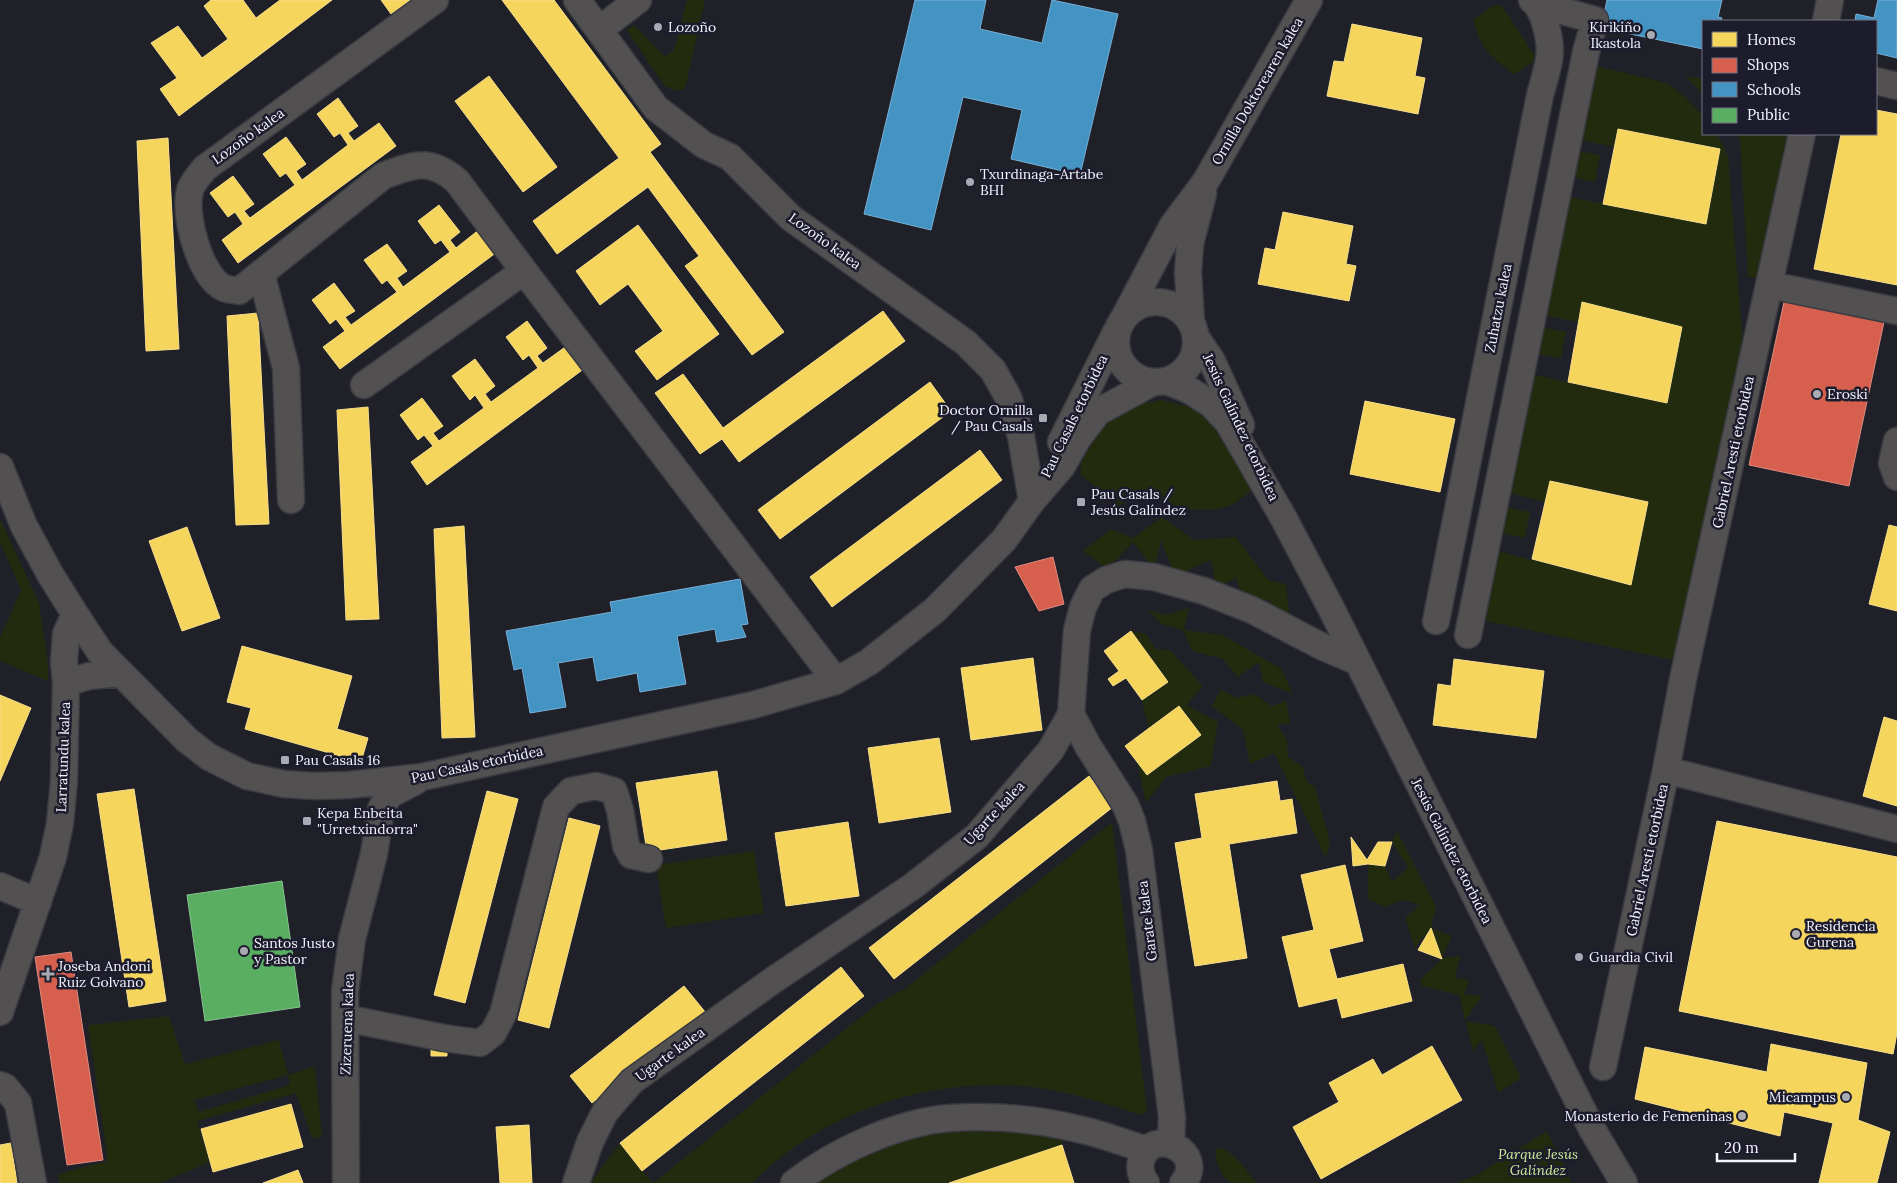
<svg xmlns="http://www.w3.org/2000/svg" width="1897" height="1183" viewBox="0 0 1897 1183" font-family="Lora,serif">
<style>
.green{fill:#232b0f;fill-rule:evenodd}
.homes{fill:#f6d55c;stroke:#f5de8d}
.shops{fill:#d6604d;stroke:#df8c82}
.schools{fill:#4393c3;stroke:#78b0d5}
.public{fill:#5aae61;stroke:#88c390}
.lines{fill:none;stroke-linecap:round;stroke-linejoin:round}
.minor-casing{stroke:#3a3a42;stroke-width:29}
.minor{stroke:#525051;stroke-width:26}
.poi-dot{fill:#aaaab3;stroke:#1d1c2d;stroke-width:2}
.labels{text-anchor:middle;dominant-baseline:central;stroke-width:5;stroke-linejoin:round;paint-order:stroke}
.poi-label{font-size:14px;fill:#f4f4fe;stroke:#1d1c2d;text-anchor:start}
.street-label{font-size:14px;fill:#f4f4fe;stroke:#1d1c2d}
.park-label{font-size:14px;font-style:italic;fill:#ceeb99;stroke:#1d1c2d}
</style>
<rect width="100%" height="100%" fill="#202029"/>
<path class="green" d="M687,0H705L685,89C676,92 671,90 663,84L627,30L634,25L665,57L674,50Z
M1495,5L1502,6L1535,56L1533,62L1513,75C1506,66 1496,62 1489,53C1480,44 1477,32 1473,20Z
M1596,66L1667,83L1685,97L1703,116V134H1717L1728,156L1743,345L1678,661L1481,620L1493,550L1630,585L1648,502L1551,481L1545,502L1506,492L1530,374L1667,403L1682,327L1579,322L1542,315L1568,197L1706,223L1720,149L1618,130L1614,147L1581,140Z
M1685,76L1703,79V94Z
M1737,134H1787L1761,278L1748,277L1740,139Z
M1576,151L1600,155L1595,182L1571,177Z
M1542,327L1566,332L1561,358L1537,354Z
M1161,400L1186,406L1211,416L1232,450L1252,491L1230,506L1212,510L1178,509L1153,491L1138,494L1119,506L1081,475V462L1104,425L1129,407Z
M1505,507L1530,512L1525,538L1501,533Z
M1162,517L1194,540L1236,537L1268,580L1286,584L1290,621L1268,609L1271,601L1242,597L1236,578L1216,588L1211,560L1175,576L1161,541L1154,569L1133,542L1108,569L1083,551L1111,529L1133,538Z
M0,519L39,603L48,664V681L0,661V638L21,590L0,542Z
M1189,608L1184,630L1222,635L1282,669L1292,693L1263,682L1259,662L1238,677L1223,659L1192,651L1183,630L1162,624L1147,610L1165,615Z
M1131,631L1146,634L1156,649L1170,650L1203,686L1187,705L1218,722L1211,766L1166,777L1146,803L1137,762L1147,775L1201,735L1179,706L1148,728L1142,700L1168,682Z
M1221,689L1236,698L1254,694L1272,706L1286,701L1290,723L1277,725L1287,739L1288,757L1303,767L1306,781L1315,787L1330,842L1326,858L1274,753L1250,764L1243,730L1212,706Z
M1112,822L1147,1111L1141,1115C1096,1100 1047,1085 1000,1085C909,1084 816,1118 752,1183H597L591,1182L620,1143L653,1183L877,1004L906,988Z
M1397,831L1436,907L1431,928L1452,936L1442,958L1460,956L1455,978L1470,980L1464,994L1482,996L1465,1021L1495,1026L1521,1078L1498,1093L1482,1040L1473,1051L1459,995L1422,986L1420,980L1442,959L1430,929L1415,948L1405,918L1420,904L1402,900L1386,907L1368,899V864L1385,866L1392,882L1408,867L1392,842Z
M754,851L764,913L666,928L656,865Z
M169,1016L185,1064L279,1040L288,1075L315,1066L322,1137L312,1138L296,1093L197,1121L210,1162L160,1183H59L58,1174L107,1161V1155L88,1025ZM288,1075L290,1085L199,1112L194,1100Z
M969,1127L1064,1135L1062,1145L949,1183H811L867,1151L923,1133Z
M1547,1131L1572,1183H1456L1475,1176Z
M1224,1148L1237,1159L1257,1183C1250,1183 1240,1183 1233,1183C1221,1180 1215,1160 1216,1149Z"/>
<path class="homes" d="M211,0H243L256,18L280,0H332L179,116L160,89L177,78L151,43L178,26L202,58L228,39L204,6Z
M381,0H411L391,14Z
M502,0H554L661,144L650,152L784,332L752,355L685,266L699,256L648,187L557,254L533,221L619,158Z
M1352,24L1422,38L1415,76L1425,78L1418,114L1327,96L1334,61L1344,62Z
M489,76L557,167L523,192L455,101Z
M338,98L358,126L348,133L354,141L379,123L396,146L238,263L222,240L243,224L235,212L228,217L210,193L233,176L254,204L244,211L250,218L295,185L286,173L280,177L263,154L286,137L306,164L296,171L302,180L348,145L340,133L334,137L317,114Z
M1876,110L1897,114V285L1814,269L1841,134H1876Z
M1618,129L1720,149L1706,224L1603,204Z
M168,138L179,349L146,351L137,141Z
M439,205L460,232L450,240L456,248L480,229L497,252L340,369L323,347L345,331L336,319L330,324L312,300L334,283L355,311L345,317L351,325L397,292L387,280L382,284L364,260L387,244L407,271L397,278L403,287L450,252L441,240L435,244L418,221Z
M1283,212L1353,226L1346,264L1356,266L1349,301L1258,284L1265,248L1275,250Z
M638,225L719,334L657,380L635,351L663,331L628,284L600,305L576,271Z
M1582,302L1682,327L1667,403L1568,382Z
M883,311L905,341L739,462L722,439L700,454L655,393L683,374L723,428Z
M258,313L269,524L236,525L227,316Z
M527,321L547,348L537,356L543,363L568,345L585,368L427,485L411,462L433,446L424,435L418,440L400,415L422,398L443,426L433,433L439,441L484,408L475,395L470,400L452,376L475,359L495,386L485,394L491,402L538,368L529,355L523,360L506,337Z
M930,382L951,411L780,539L758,510Z
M1365,401L1455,419L1440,492L1350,474Z
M368,407L379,619L346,620L337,410Z
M980,450L1002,480L832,607L810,577Z
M1550,481L1648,502L1631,585L1532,559Z
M1889,525L1897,527V611L1869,604Z
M464,526L475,737L442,738L434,529Z
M187,527L220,618L182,631L149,541Z
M1131,631L1168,682L1142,700L1126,678L1113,686L1108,679L1119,671L1104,651Z
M242,646L352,676L337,729L368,738L361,762L245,729L251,708L227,702Z
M1033,658L1042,730L971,740L961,668Z
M1454,659L1544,671L1536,738L1433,725L1438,684L1451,686Z
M0,695L31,708L0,781Z
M1179,706L1201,735L1147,775L1125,746Z
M1884,717L1897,721V806L1863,796Z
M939,738L951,812L879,823L868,748Z
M717,771L727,840L647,852L636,783Z
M1089,776L1113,807L894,979L869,948Z
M1277,781L1280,801L1292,799L1297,833L1229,844L1247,958L1195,966L1175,843L1202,838L1195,794Z
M134,789L166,1001L129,1007L97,794Z
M487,791L518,799L465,1003L434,995Z
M569,818L600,826L549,1028L518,1020Z
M1717,821L1897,857V1033L1893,1054L1679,1011Z
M848,822L859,896L786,906L775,833Z
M1351,837L1367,860L1378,842H1392L1385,866L1368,864L1353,866Z
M1345,865L1363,941L1329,949L1337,979L1403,964L1412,1001L1342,1018L1337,998L1299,1007L1282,937L1314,930L1301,875Z
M1431,928L1442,959L1418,950Z
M841,967L864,996L642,1171L620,1143Z
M684,986L706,1013L592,1103L570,1076Z
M1771,1044L1867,1063L1858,1120L1890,1132L1877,1183H1819L1833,1123L1784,1112L1780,1136L1635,1099L1645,1047L1767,1072Z
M1432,1046L1462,1100L1321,1179L1293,1127L1339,1102L1329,1083L1373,1059L1382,1075Z
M431,1050H447V1056H431Z
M291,1104L303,1147L213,1172L201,1129Z
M529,1125L532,1183H500L496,1127Z
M11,1143L17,1183H0V1145Z
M1062,1145L1074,1183H949Z
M298,1170L303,1183H263Z"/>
<path class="shops" d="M1784,302L1884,322L1849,486L1749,465Z
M1053,557L1064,604L1039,611L1015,567Z
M71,952L103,1160L67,1165L35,957Z"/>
<path class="schools" d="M915,0H986L980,29L1042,43L1052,0L1118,14L1080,175L1011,159L1022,110L963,97L931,230L864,214Z
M1607,0H1722L1718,17L1722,18L1721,21H1703V49L1601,28Z
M1878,0H1897V58L1876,53V21H1855L1856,14L1874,18Z
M740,579L748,624L741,625L746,637L717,642L715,629L677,636L686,684L640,692L637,673L597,681L593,657L558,663L566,707L530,713L522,668L514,670L506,631L612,612L610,602Z"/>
<path class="public" d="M282,881L300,1007L205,1021L187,895Z"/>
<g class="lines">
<g class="minor-casing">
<path id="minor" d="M435,0L205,168C200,174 192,183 190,190C183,214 200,277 224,288C228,290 235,290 239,291L383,176C414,164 430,158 457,181L524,271L836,681
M577,0L656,108L704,145L730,157L791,218L966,343L993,370L1008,397L1021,436L1032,501
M1826,21L1830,0
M599,30L638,0
M1876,81L1897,86
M261,273L286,368L291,500
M1770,285L1897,311
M1116 342a40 40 0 1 1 80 0a40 40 0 1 1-80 0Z
M1125,316L1173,225L1206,181L1309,0
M1191,321L1188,273L1190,244L1203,194
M1197,339L1212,361L1241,425
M1167,381L1189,390L1211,404L1228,422L1283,517L1331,608L1592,1129L1624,1183
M364,385L524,271
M1897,441L1892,463L1897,477
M1061,442L1116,332
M0,467L24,526L50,574L75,614L100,652L187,740L209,757L247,776L284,784L315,786L349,785L422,777L753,705L836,681L869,662L935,610L1004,540L1032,501L1062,466L1078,438L1098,412L1153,382
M1436,621L1540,95C1543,84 1547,72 1549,60C1552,45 1545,9 1532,0
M1468,635L1586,52L1595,20L1537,4
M66,683L89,676L121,673
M1071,714L1088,746L1125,804L1132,821L1139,850L1172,1117L1171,1144
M1666,770L1897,829
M0,886L38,902
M0,1012L53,857L60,823L64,781L66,683L64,662L66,634L75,614
M345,1018L444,1038L480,1043L493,1033L503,1014L556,807L571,791L596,786L614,791L620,810L626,846L631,855L649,859
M1603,1067L1666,770L1683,679L1802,134
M0,1085L5,1087L18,1103L33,1183
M346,1183L345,991L352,939L374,854L381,809L389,795L416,781
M576,1183L590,1142L605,1112L632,1081L772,981L913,886L977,836L1051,750L1071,714L1077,630L1083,607L1092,589L1106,580L1125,574L1154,577L1204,591L1252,610L1323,647L1356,661
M794,1183C835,1151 898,1122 950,1118C992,1115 1037,1119 1078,1129C1102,1134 1124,1143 1147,1150
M1146,1183C1141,1176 1139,1169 1141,1161C1151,1124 1208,1152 1183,1183"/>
</g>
<use href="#minor" class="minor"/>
</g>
<g class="poi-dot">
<circle cx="658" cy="27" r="5"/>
<circle cx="1651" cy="35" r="5"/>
<circle cx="970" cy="182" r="5"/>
<circle cx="1817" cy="394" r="5"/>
<rect x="1038" y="413" width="10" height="10" rx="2.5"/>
<rect x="1076" y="497" width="10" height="10" rx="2.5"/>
<rect x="280" y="755" width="10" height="10" rx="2.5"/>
<rect x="302" y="816" width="10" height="10" rx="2.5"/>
<circle cx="1796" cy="934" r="5"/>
<circle cx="244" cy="951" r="5"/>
<circle cx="1579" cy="957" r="5"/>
<path d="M45.5 966.5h5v5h5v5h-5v5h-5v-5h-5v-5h5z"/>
<circle cx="1846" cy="1097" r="5"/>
<circle cx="1742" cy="1116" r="5"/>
</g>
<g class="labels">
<g class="poi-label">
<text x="668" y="27">Lozoño</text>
<text x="1641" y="27" text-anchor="end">Kirikiño<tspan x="1641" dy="16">Ikastola</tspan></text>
<text x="980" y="174">Txurdinaga-Artabe<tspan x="980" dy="16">BHI</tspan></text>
<text x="1827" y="394">Eroski</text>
<text x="1033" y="410" text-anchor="end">Doctor Ornilla<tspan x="1033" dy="16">/ Pau Casals</tspan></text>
<text x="1091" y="494">Pau Casals /<tspan x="1091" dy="16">Jesús Galíndez</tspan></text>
<text x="295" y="760">Pau Casals 16</text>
<text x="317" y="813">Kepa Enbeita<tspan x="317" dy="16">"Urretxindorra"</tspan></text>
<text x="1806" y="926">Residencia<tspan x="1806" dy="16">Gurena</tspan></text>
<text x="254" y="943">Santos Justo<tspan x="254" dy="16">y Pastor</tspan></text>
<text x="1589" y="957">Guardia Civil</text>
<text x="58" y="966">Joseba Andoni<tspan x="58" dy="16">Ruiz Golvano</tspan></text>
<text x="1836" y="1097" text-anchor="end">Micampus</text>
<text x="1732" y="1116" text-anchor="end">Monasterio de Femeninas</text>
</g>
<g class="street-label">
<text transform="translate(1257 91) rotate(-60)">Ornilla Doktorearen kalea</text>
<text transform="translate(248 136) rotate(-36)">Lozoño kalea</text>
<text transform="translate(825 241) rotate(36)">Lozoño kalea</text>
<text transform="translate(1498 308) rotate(-79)">Zuhatzu kalea</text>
<text transform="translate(1074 416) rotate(-64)">Pau Casals etorbidea</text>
<text transform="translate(1241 427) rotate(65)">Jesús Galíndez etorbidea</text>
<text transform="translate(1733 452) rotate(-78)">Gabriel Aresti etorbidea</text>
<text transform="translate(63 757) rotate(-88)">Larratundu kalea</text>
<text transform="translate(477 764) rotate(-12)">Pau Casals etorbidea</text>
<text transform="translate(994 813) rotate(-47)">Ugarte kalea</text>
<text transform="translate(1452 851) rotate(63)">Jesús Galíndez etorbidea</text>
<text transform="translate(1647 860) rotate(-78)">Gabriel Aresti etorbidea</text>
<text transform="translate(1147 921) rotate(-97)">Garate kalea</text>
<text transform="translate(347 1024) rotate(-88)">Zizeruena kalea</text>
<text transform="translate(670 1054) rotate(-36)">Ugarte kalea</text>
</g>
<g class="park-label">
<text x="1538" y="1154">Parque Jesús<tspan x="1538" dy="16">Galíndez</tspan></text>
</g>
</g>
<rect x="1702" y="20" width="175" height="115" fill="#1d1c2d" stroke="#737281"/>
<rect x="1712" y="32" width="25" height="15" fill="#f6d55c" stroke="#737281"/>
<text x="1747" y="45" font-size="15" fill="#f4f4fe">Homes</text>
<rect x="1712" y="58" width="25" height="15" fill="#d6604d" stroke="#737281"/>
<text x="1747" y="70" font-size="15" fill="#f4f4fe">Shops</text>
<rect x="1712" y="82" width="25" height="15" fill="#4393c3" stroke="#737281"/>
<text x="1747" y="95" font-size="15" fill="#f4f4fe">Schools</text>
<rect x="1712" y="108" width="25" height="15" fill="#5aae61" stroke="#737281"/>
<text x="1747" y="120" font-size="15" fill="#f4f4fe">Public</text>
<path d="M1717 1153v8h78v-8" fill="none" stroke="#f4f4fe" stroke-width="2.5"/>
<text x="1724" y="1153" font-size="15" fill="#f4f4fe" stroke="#1d1c2d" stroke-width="4" paint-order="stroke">20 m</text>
</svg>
